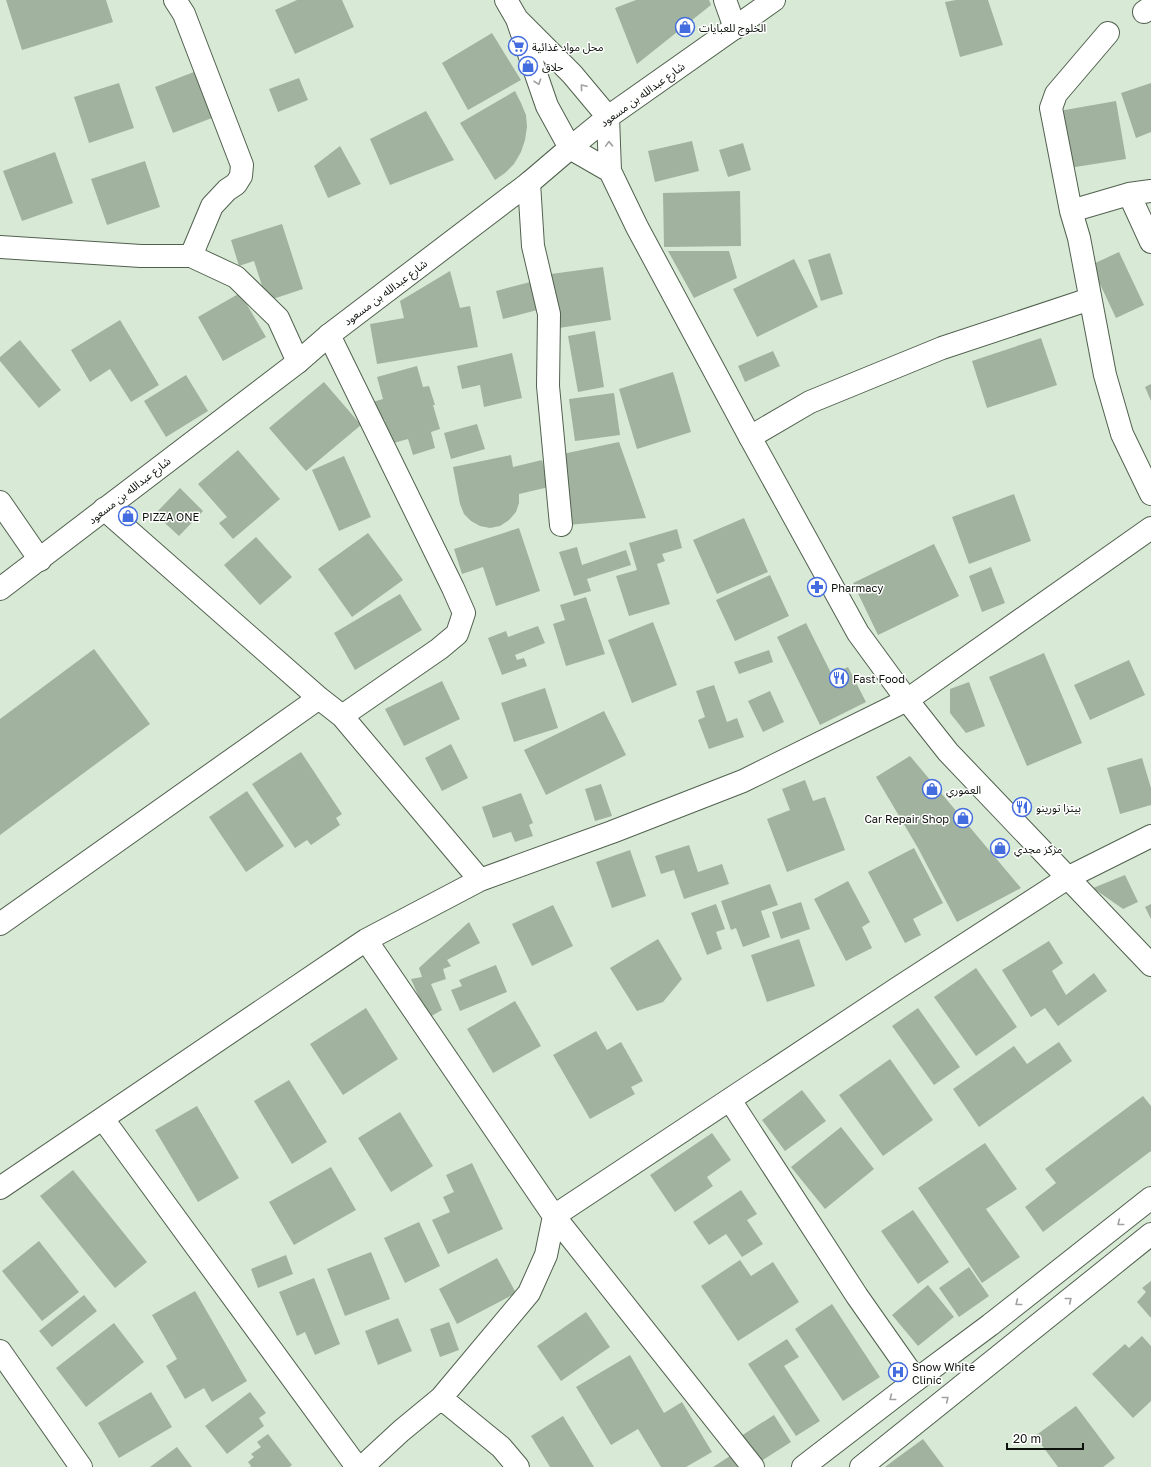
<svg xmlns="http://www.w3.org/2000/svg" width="1151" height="1467" viewBox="0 0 1151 1467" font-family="'Golos Text','Noto Sans Arabic',sans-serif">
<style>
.building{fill:#a1b29e}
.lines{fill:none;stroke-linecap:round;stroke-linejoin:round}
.minor-casing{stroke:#51614f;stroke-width:24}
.tertiary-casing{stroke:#51614f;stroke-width:24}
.minor{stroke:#fff;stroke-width:22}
.tertiary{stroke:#fff;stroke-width:22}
.oneway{stroke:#9ea19e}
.labels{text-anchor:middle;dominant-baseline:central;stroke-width:3;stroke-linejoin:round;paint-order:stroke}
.poi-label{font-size:11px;fill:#0d130c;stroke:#fff;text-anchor:start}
.street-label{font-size:11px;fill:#0d130c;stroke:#fff}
</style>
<rect width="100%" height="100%" fill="#d8ead5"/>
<path class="building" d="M6,0H106L113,22L22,50Z
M297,0H342L354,27L295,54L275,10Z
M636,0H709L711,5L637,64L615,8Z
M956,0H988L1003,45L960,57L945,2Z
M492,33L521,80L468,110L442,63Z
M199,70L217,116L173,133L155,87Z
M299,78L308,100L278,112L269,89Z
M119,83L134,128L89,143L74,97Z
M1151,83V132L1136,138L1121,93Z
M515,91L521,103L526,115L527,127L525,140L521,152L514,164L505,173L495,180L460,123Z
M1116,101L1126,159L1069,168L1059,111Z
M426,111L454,160L390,185L370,139Z
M692,141L699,171L655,182L648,151Z
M743,143L751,170L728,177L719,150Z
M340,146L361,184L328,198L314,166Z
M55,152L73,203L22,221L3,171Z
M145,161L160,207L107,225L91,179Z
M740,191L741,246L664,247L663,193Z
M282,224L303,289L267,301L254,261L239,266L231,240Z
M668,251H729L737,278L694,298Z
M1119,252L1144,305L1116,318L1091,265Z
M830,253L843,294L821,301L808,260Z
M794,259L818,307L757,337L733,289Z
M603,267L611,320L559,328L551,274Z
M450,271L460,308L470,306L478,347L377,364L370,324L404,318L400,301Z
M534,281L541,309L503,319L496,291Z
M240,293L266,337L223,361L198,317Z
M120,320L159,385L131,402L110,369L90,382L71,350Z
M595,331L604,387L578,392L568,336Z
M1041,338L1057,385L987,408L972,361Z
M20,340L61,390L39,408L0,361V357Z
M773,351L780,366L745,382L738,366Z
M512,353L522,398L484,407L480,385L462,389L457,366Z
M417,366L423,387L429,386L435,405H433L440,429L431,432L435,448L413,455L408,439L390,444L384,419L375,422L369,403L383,399L377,377Z
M673,372L691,432L637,449L619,389Z
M186,375L208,411L166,437L144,401Z
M324,382L361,425L306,471L269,428Z
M1151,384V401L1145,387Z
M614,393L620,435L575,441L569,399Z
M477,424L485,449L451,459L444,433Z
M619,442L646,518L568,525L558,455Z
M238,450L280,499L233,539L219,523L227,517L198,484Z
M511,455L513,467L542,460L549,487L519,494V503L516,512L509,520L500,526L490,528L480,526L471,521L464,514L460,504L453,467Z
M344,456L371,517L339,531L312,470Z
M180,488L203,511L179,536L155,514Z
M1014,494L1031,541L969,564L952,517Z
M744,518L768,572L717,594L693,540Z
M519,528L540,591L496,606L483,567L462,574L454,549Z
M677,529L682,548L662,554L665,561L657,564L670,604L629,616L616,576L637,570L629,543Z
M368,533L403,580L352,617L318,569Z
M256,537L292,577L260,605L224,565Z
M934,544L959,596L878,635L853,583Z
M577,547L582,565L626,550L631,565L587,579L591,591L574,596L559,552Z
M991,567L1005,603L982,612L969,576Z
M770,575L789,616L735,641L716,600Z
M400,594L422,630L355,670L334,633Z
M586,597L605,654L566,666L553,624L565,620L560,605Z
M653,622L677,685L632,703L608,640Z
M806,623L832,675L848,667L866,702L820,725L777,637Z
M538,626L545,643L515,655L517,660L524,658L527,666L502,675L488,638L506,631L508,637Z
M94,649L150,724L0,835V719Z
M769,650L773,662L739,674L734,662Z
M1044,653L1082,743L1027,766L989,677Z
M1129,660L1145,695L1090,720L1074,685Z
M442,681L460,719L404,746L385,709Z
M969,682L985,726L966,733L950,713V689Z
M714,685L727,722L737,718L744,737L709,749L698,720L705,717L696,691Z
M545,688L558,728L514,742L501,703Z
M770,691L784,722L763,732L748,701Z
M604,711L626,755L546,795L524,750Z
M451,744L468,778L442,791L425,758Z
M301,752L342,814L336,818L340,825L311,845L307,840L295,848L252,784Z
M910,756L1021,888L957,922L918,848L876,777Z
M1142,758L1151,788V805L1120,814L1107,768Z
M805,780L813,801L825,797L845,850L787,872L767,819L790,810L782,789Z
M601,784L612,816L595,821L585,789Z
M247,791L284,846L246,872L209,817Z
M521,793L533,823L529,825L533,836L515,842L511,832L493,838L482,807Z
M689,845L698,872L722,864L729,884L684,899L674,870L661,874L655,856Z
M914,848L943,903L913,919L921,935L905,943L868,872Z
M630,850L646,896L612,908L596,862Z
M1125,875L1138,902L1123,909L1093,888Z
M848,881L870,922L862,927L872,948L846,961L814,899Z
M770,884L778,905L761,911L770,937L743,947L736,928L731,930L721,901Z
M801,902L810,929L781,939L772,912Z
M716,904L725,929L716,932L722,949L707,955L691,913Z
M1151,904V919L1145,907Z
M553,905L573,946L532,966L512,924Z
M469,922L480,943L447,960L451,966L443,969L446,979L431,984L442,1010L428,1018L411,979L422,977L419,968Z
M658,939L682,979L663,1002L637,1011L610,968Z
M799,939L815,986L767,1002L751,955Z
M1049,941L1063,963L1052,971L1066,995L1094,973L1107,991L1058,1026L1045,1008L1031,1017L1002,970Z
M496,965L507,992L460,1011L451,990L462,986L459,980Z
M976,968L1017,1027L976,1056L934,997Z
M515,1001L541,1046L493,1073L467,1029Z
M366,1008L398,1059L343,1095L310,1044Z
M918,1008L960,1067L934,1085L892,1026Z
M596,1031L607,1050L621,1042L643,1081L631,1087L635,1094L590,1119L553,1055Z
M1059,1042L1072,1061L979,1127L953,1089L1014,1046L1027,1064Z
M890,1059L933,1120L883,1156L839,1095Z
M289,1080L327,1142L292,1164L254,1101Z
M802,1090L826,1121L785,1151L762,1120Z
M1143,1096L1151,1106V1151L1043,1232L1025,1207L1056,1183L1045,1169Z
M197,1106L239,1178L198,1202L155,1130Z
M400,1112L433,1166L391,1192L358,1138Z
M841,1127L874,1169L825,1209L791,1167Z
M712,1133L731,1160L707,1177L713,1186L675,1212L650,1175Z
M985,1143L1017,1189L986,1209L1020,1257L982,1283L918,1188Z
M472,1163L503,1229L448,1254L432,1220L450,1212L443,1197L454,1192L446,1175Z
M331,1167L356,1210L294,1245L269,1202Z
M73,1170L147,1262L115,1288L40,1196Z
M741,1190L757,1214L747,1220L763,1244L742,1257L726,1234L709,1245L693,1222Z
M913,1210L949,1262L918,1284L881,1231Z
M419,1222L440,1266L405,1283L384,1238Z
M39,1241L79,1292L42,1321L2,1271Z
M371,1252L390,1299L345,1316L327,1269Z
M286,1255L293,1274L258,1288L251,1269Z
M497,1258L516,1293L457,1324L439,1289Z
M740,1260L751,1276L773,1262L799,1302L738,1341L701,1286Z
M969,1267L989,1296L959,1317L939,1288Z
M314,1278L340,1344L315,1355L305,1332L297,1336L279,1292Z
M1151,1281V1318L1137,1302L1146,1292L1142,1288Z
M928,1285L954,1317L918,1346L892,1315Z
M195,1291L247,1381L212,1402L204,1388L185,1399L166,1366L177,1359L152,1315Z
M84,1295L97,1311L52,1347L39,1331Z
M832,1304L880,1377L843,1401L795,1329Z
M586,1312L610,1347L561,1381L537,1346Z
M398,1318L412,1351L378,1365L365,1331Z
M449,1322L459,1350L440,1357L430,1329Z
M114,1323L144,1362L86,1407L56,1368Z
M1142,1336L1151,1346V1401L1133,1418L1092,1374L1125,1344L1129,1348Z
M787,1339L799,1357L784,1366L820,1421L796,1436L748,1364Z
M630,1355L664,1413L682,1402L712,1452L686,1467H661L638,1429L611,1445L576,1387Z
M151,1392L172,1427L119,1458L98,1423Z
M250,1392L266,1413L259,1418L264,1426L227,1454L205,1426Z
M1076,1406L1115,1458L1103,1467H1058L1035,1436Z
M774,1415L791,1442L758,1463L741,1436Z
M563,1416L594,1467H550L531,1436Z
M268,1434L292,1465L289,1467H250L251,1466L248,1462L254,1457L251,1454L261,1447L257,1442Z
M923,1439L944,1467H885L897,1458Z
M177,1447L192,1467H150Z
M730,1456L738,1467H713Z"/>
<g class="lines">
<g class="minor-casing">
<path id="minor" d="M175,0L184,14L242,165L241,176L236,184L227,190L212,206L191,256
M725,0L735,28
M1144,12L1151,7
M1108,33L1056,94L1051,108L1071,211L1079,238L1105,375L1122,434L1151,494
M529,183L533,246L549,314L548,386L561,525
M1129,194L1151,242
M1071,211L1129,194L1151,191
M0,247L141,256H191L236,277L278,318L298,362
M329,335L453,588L464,613L457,634L439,649L342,716
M750,437L810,402L942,348L1090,299
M0,502L40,560
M104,509L319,698L342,716L480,880
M0,924L319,698
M366,940L554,1216L753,1467
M730,1100L857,1296L916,1380
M103,1119L357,1467
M0,1188L366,940L480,880L612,832L743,781L907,700L1151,528
M0,1351L81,1467
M441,1398L501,1447L518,1467
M362,1467L401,1431L441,1398L529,1293L546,1255L554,1216L898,988L1069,877L1151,836"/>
</g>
<g class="tertiary-casing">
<path id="tertiary" d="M506,0L517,19L547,106L570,148L610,171
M517,19L572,74L608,117L610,171L637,227L750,437L858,633L907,700L948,752L1151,965
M0,589L298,362L329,335L529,183L570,148L608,117L774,0
M803,1467L916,1380L990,1325L1151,1198
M861,1467L1151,1234"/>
</g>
<use href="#minor" class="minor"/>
<use href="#tertiary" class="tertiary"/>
</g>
<defs><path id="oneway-chevron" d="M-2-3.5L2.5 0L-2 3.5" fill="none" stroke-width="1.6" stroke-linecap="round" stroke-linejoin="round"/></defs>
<g class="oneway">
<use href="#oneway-chevron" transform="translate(538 82) rotate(71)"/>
<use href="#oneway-chevron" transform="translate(583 87) rotate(-130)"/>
<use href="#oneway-chevron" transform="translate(609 144) rotate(-92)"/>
<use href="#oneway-chevron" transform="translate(1120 1223) rotate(142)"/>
<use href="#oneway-chevron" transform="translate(1069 1300) rotate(-39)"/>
<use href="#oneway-chevron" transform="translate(1018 1303) rotate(142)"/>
<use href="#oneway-chevron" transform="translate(892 1398) rotate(142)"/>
<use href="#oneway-chevron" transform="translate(946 1399) rotate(-39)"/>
</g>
<defs>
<g id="shop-ring" transform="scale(1)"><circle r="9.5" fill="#fff" stroke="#436cde" stroke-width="1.5"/><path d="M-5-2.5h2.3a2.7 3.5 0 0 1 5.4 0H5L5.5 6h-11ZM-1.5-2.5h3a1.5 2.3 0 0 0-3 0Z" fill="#436cde"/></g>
<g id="supermarket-ring" transform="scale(1)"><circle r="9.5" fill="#fff" stroke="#436cde" stroke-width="1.5"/><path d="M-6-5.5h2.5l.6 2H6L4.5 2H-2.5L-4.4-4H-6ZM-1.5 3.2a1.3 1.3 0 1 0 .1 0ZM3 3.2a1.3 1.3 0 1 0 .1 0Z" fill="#436cde"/></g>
<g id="pharmacy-ring" transform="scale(1)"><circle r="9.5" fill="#fff" stroke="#436cde" stroke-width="1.5"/><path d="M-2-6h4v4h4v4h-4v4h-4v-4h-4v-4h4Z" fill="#436cde"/></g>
<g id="restaurant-ring" transform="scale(1)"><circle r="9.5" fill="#fff" stroke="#436cde" stroke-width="1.5"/><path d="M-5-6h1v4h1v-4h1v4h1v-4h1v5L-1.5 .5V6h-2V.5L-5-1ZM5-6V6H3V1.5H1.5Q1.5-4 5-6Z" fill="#436cde"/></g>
<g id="hospital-ring" transform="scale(1)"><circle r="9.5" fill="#fff" stroke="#436cde" stroke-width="1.5"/><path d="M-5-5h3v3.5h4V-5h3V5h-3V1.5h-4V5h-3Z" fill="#436cde"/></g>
</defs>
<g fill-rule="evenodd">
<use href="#shop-ring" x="685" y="27"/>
<use href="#supermarket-ring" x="518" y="46"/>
<use href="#shop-ring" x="528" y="66"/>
<use href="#shop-ring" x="128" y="516"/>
<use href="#pharmacy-ring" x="817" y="587"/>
<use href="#restaurant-ring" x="839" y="678"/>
<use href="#shop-ring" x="932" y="789"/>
<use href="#restaurant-ring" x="1022" y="807"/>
<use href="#shop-ring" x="963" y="818"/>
<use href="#shop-ring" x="1000" y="848"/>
<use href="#hospital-ring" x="898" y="1372"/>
</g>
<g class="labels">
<g class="poi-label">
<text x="699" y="27">الخلوج للعبايات</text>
<text x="532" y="46">محل مواد غذائية</text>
<text x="542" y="66">حلاق</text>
<text x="142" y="516">PIZZA ONE</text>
<text x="831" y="587">Pharmacy</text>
<text x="853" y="678">Fast Food</text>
<text x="946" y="789">العموري</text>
<text x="1036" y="807">بيتزا تورينو</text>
<text x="949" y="818" text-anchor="end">Car Repair Shop</text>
<text x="1014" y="848">مركز مجدي</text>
<text x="912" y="1366">Snow White<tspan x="912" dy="13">Clinic</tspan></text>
</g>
<g class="street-label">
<text transform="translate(642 94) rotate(-36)">شارع عبدالله بن مسعود</text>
<text transform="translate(385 292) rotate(-37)">شارع عبدالله بن مسعود</text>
<text transform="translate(129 490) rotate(-38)">شارع عبدالله بن مسعود</text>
</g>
</g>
<path d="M1007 1443v6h76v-6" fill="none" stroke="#0d130c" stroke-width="2"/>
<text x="1013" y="1443" font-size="12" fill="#0d130c" stroke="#ffffff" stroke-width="3" paint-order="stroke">20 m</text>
</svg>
